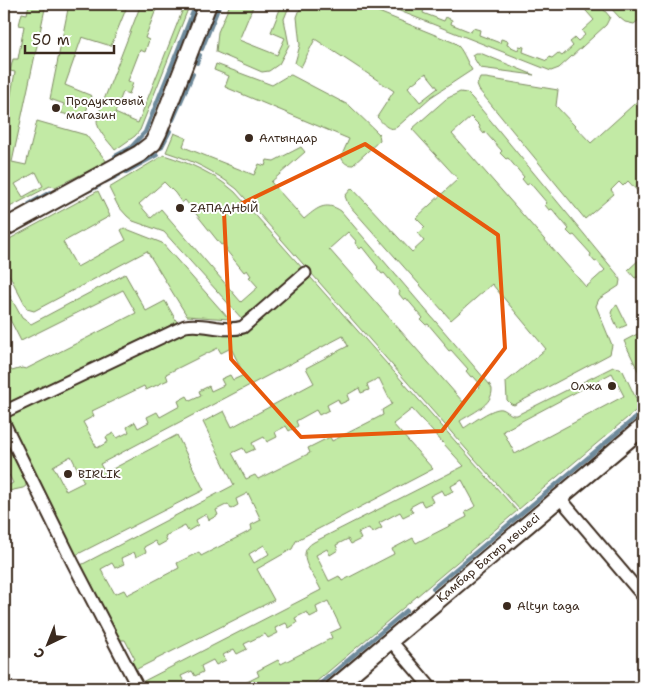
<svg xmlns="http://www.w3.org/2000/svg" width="647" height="692" viewBox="0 0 647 692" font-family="'Shantell Sans',sans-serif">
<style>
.green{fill:#c2eaa5;stroke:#7e8a62;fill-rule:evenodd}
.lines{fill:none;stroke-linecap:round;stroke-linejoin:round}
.stream{stroke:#6e8a9b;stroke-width:4}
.street-casing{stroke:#3b2a1e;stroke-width:15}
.secondary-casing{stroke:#3b2a1e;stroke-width:20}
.street{stroke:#fff;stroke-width:11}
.secondary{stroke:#fff;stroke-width:16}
.marked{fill:none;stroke:#e8590c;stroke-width:4;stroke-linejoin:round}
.poi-dot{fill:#3b2a1e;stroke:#fff;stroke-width:2}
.labels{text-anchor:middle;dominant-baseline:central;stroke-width:4;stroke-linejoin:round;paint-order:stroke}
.poi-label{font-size:12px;fill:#3b2a1e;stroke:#fff;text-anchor:start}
.street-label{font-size:12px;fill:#3b2a1e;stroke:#fff}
</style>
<rect width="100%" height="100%" fill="#fff"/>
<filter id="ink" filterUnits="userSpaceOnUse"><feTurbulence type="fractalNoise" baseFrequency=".02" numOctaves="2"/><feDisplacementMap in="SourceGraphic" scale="10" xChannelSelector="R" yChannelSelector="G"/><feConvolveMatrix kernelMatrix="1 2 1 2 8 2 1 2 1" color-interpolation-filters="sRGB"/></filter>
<g filter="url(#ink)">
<path class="green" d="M29,4H46L12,162L26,165L37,121L86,135L107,162L55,187L50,186L4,210V110L8,111L15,72L10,71L13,59H18L24,26L19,25L22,13L27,14ZM36,172L43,186L23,197L15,184Z
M69,4H128L111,46L82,37L65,85L92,96L83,119L61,113L64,104L50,99Z
M141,4H164L162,8L157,7L145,38L149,40L145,52L140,50L128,81L133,83L129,94L123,92L115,113L138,123L185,4H190L140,130L135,136L115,150C108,140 96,131 97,118Z
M230,4H254L239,40L277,55L285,38L271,32L282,4H290L284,19L289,45L279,64L269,71L262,72L216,52L218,32Z
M302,4H359L455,43C463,49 466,61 472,70L431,97L397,127C388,132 383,123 377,117L394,91L315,39L301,67L295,63L300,45L297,17ZM426,73L438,88L420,102L408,87Z
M382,4H397L415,11L417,6L424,9L423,13L444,21L446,17L452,20L451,24L471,32L473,28L480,30L479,35L500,43L501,39L508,41L507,45L518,50L519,46L524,47L523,52L547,61L549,57L552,58L558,53L562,56L573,46L570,42L575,38L578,41L585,35L582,31L594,20L580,4H599L610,17L606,25L559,68L551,71Z
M607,4H643V17L634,24L625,22L620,18Z
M475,53H480L534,75L480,68L472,55Z
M216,64L272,85L287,76L291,75L350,106L379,134L380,140L353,165C346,165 344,163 341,157L349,139L225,87L229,76L214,70Z
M480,78H486L558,90L556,106L591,143L643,96V197L628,181L623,186L619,182L611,190L614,194L585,219L479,90L477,85Z
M460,92L467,93L472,98L617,274L620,280L619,286L599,299L596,306L612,345L610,354L514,405L511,404L507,400L506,382L546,349L492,284L451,320L348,204L345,196L352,188L412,252L424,241L418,234L425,227L416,218L458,179L412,129L446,99ZM471,117L480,126L479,128L484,134L485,132L502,151L500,153L506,159L508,158L524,177L522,179L527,185L530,183L547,203L545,205L549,210L552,209L569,229L567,231L572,236L574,235L591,254L590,256L595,262L597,261L605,270L586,287L452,134Z
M174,133L186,138L183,146L186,148L254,175L259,164L265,166L267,160L274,161L301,147L305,152L271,182L304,219C316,209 325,200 341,211L490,385L492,389C493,405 472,413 460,421L464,428C472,423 493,407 502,409C508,411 510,416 517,415L613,367L620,368L623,371L640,407L519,509L237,189C214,171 194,161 166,152ZM348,232L356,241L355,243L360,249L362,247L378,267L377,268L382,274L384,273L400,292L399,294L404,300L406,298L423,318L421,320L426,325L428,324L445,344L444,345L449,351L451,350L468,369L466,371L471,377L473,376L481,385L463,402L329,249ZM612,373L624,396L515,454L503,431Z
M164,155C192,164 213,173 235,192L517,511L309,688H235L259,676L257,671L278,660L281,664L332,638L330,633L341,628L328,601L316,607L318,613L310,617L307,612L295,618L297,623L289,628L286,623L275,628L278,633L268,638L265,634L244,644L247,649L237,654L234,649L223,655L226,660L216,665L213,660L201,666L203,672L195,676L192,671L181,676L187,688H143L140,683L321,590C314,574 293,554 314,542L464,466L412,409L393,424L433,469L301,538L296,541L292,549L257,569L274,600L135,670L131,662L135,659L125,640H120L81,565L234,485L203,422L224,411L232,427L314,383L306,368L348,346L343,336L100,464L105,473L177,435L204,490L76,555L7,417L186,332C205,328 225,339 244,334L306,281L299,272L243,320L164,232L133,221L127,216L118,206L109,188ZM164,182L175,193L182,203L185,200L221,245L223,244L227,249L226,250L244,272L247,270L251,276L249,277L258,287L241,302L161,209L151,218L139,204ZM218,348L221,353L231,348L244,375L233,380L230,375L221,379L224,385L211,391L209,386L199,391L201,396L190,401L187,396L178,401L180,406L160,417L157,412L147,417L149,422L138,428L135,422L127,427L129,432L117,438L114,433L106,437L108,442L97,448L83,422L94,416L92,411L144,386L146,390L168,380L166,374ZM379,378L392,404L382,410L383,415L332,441L330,437L308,448L310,453L258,479L255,475L246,479L232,453L243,448L246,453L255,449L252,443L264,437L267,442L277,437L275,432L286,426L289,431L298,426L296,421L316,410L319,415L329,410L327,405L338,399L340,404L349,400L347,395L359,388L361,393L369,390L367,384ZM71,456L84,482L66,491L53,466ZM462,480L476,506L465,512L467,517L416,543L413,538L392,549L394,554L342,581L339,576L329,581L316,555L327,549L330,555L338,550L336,545L348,539L351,544L361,539L358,533L369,528L372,533L382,528L379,523L400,512L403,517L413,512L410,507L421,501L424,506L433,502L430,496L442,490L445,495L453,491L451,486ZM248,493L261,520L251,525L252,530L201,556L199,552L177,563L179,568L127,595L124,590L115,594L101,569L112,563L115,568L124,564L121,558L134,552L136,557L146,552L144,547L155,541L158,546L167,541L165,536L185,526L188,531L198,525L196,520L206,514L209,520L218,515L216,510L228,504L231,509L238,505L236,499ZM264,545L269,554L254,563L249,554Z
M98,191L110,216L63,242L77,267L126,240L121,230L124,228L162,243L229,319L187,316L147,251L34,311L27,309L4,265V242Z
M643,256V275L635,278L628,270Z
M125,274L146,311L165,301L177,322L4,405V359L12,371L22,368L26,369L136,313L123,290L21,341L4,308V285L22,318L31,324Z
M617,305L627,325L618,329L611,313L613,308Z
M643,331V381L624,341Z
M4,438L26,483V486L23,488L4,492V488L13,483L9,475L4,478Z"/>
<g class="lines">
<path class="stream" d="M202,49L220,4
M197,63L200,55
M173,120L193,74
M161,148L170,131
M115,156L130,148L145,132L196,4
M126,172L157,155
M105,182L119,175
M86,192L99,186
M29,204L50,192
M4,219L6,217
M4,237L5,236
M433,588L643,411
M315,688L407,610"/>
<g class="street-casing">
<path id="street" d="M4,412L185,326C204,322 224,333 243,327L305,273
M4,423L73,563L138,688
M559,497L643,596
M391,641L431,688"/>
</g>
<g class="secondary-casing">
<g id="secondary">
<path d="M4,228L139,154L153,143L158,133L208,4"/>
<path id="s1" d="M334,688L643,427"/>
</g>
</g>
<use href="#street" class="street"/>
<use href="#secondary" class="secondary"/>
</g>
</g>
<path class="marked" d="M365,144L498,235L505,348L442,431L301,437L231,359L224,212Z"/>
<g class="poi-dot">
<circle cx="56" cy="108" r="5"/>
<circle cx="249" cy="138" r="5"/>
<circle cx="180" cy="208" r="5"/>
<circle cx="612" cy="386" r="5"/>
<circle cx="68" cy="474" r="5"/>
<circle cx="507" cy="606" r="5"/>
</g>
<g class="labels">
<g class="poi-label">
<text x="66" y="101">Продуктовый<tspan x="66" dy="14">магазин</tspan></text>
<text x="259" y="138">Алтындар</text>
<text x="190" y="208">ZАПАДНЫЙ</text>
<text x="602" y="386" text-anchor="end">Олжа</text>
<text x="78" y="474">BIRLIK</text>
<text x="517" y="606">Altyn taga</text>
</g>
<g class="street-label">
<text stroke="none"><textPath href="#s1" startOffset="202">Қамбар Батыр көшесі</textPath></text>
</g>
</g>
<rect width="647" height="692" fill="none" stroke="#fff" stroke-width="20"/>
<rect x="10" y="10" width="627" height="672" fill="none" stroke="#3b2a1e" stroke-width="2" filter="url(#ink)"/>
<g transform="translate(48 644) rotate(223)" stroke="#ffffff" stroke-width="4" paint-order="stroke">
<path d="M0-4L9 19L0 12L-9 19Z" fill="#3b2a1e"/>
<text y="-8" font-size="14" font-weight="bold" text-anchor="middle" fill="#3b2a1e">С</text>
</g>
<path d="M25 45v8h89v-8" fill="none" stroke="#3b2a1e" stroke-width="2.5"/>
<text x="32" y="45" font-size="15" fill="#3b2a1e" stroke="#ffffff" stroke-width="4" paint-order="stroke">50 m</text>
</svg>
